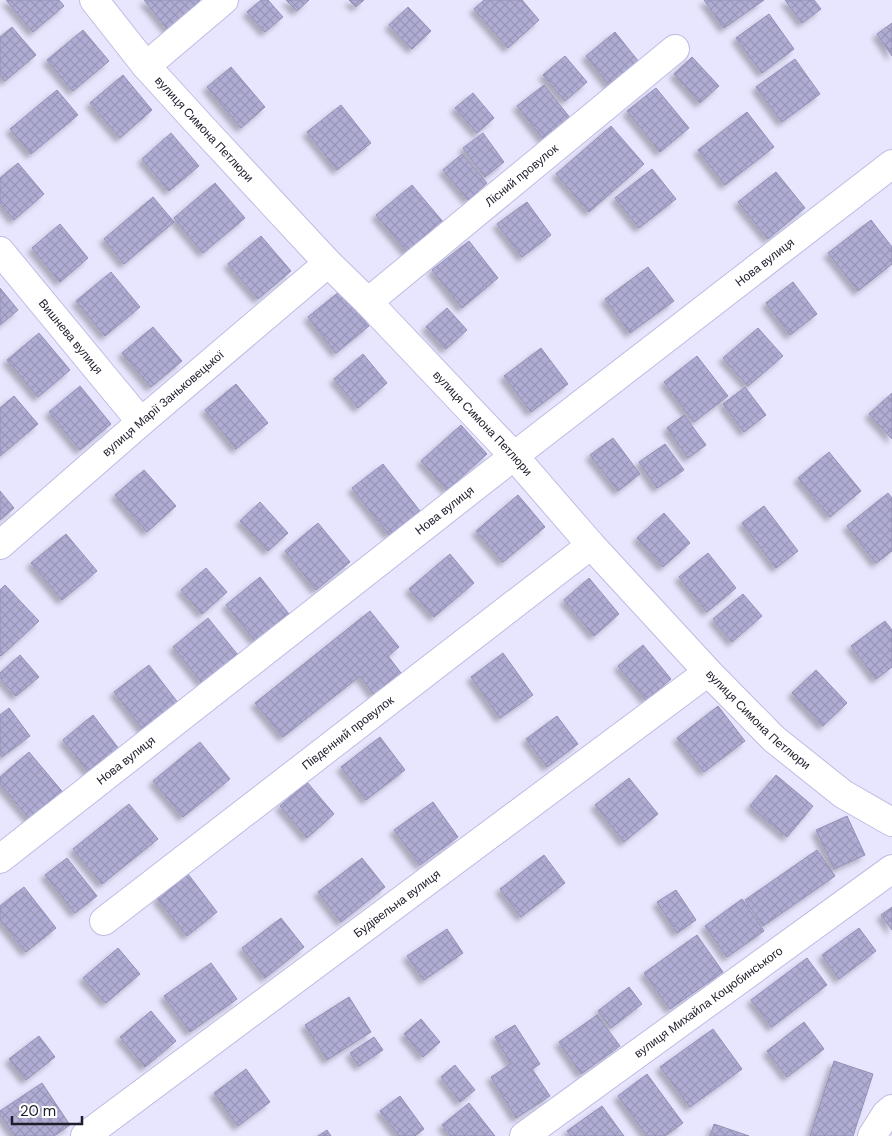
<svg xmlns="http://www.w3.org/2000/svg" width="892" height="1136" viewBox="0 0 892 1136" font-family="'DM Sans',sans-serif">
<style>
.building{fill:url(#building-cross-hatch);stroke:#9391b7;filter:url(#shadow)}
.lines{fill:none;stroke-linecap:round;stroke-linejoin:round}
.minor-casing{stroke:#bebbe3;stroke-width:30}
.minor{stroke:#fff;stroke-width:28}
.labels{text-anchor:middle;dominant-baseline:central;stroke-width:5;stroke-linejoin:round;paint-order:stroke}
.street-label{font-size:12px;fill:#1e1d2c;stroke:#fff}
</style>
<defs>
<pattern id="building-cross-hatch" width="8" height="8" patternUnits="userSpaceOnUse" patternTransform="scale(1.25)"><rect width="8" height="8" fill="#b0add4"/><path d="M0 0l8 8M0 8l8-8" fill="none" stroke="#9794b6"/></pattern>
<filter id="shadow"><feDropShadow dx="-4.5" dy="4.5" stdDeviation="2.5" flood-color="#0004"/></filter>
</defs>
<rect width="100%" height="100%" fill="#e7e6fe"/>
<path class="building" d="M6,0H59L64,6L33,32Z
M144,0H199L201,3L169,31Z
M261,0H268L283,17L265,32L247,12Z
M286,0H309L297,11Z
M349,0H364L356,7Z
M484,0H522L539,20L508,48L474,9Z
M704,0H764L724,28Z
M785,0H814L821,9L802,23Z
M408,7L431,31L412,49L389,25Z
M769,14L794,49L762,73L736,38Z
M892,23V56L877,34Z
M12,27L36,55L5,81L0,75V37Z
M83,30L109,61L73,91L47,60Z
M615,32L639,62L610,86L586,56Z
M565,56L587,82L565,101L543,75Z
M692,57L719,86L700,103L674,74Z
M795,59L820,94L782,122L756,87Z
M231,67L265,107L241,128L207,87Z
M123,75L152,110L120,138L90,103Z
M544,85L571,119L544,140L517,106Z
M656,88L689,128L660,152L627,111Z
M57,90L78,115L31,154L10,129Z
M473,93L494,118L477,133L455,108Z
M341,105L371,143L337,170L307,132Z
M747,112L774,147L725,185L698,150Z
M611,126L644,164L589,212L556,174Z
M171,133L199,166L169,191L142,159Z
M483,133L504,162L485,177L463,148Z
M462,154L487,183L468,200L443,170Z
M18,163L44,194L14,220L0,203V178Z
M652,169L676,199L639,228L615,198Z
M776,172L805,208L768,239L738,202Z
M215,183L245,218L203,253L174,218Z
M412,185L444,223L408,253L376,215Z
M153,197L174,222L124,264L104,239Z
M527,202L551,235L522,257L497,224Z
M871,220L892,247V264L858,291L828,253Z
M60,224L88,258L60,282L32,248Z
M261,236L291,271L258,299L228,264Z
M469,241L498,278L462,308L432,270Z
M648,267L674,301L630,333L605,299Z
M111,272L140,307L105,336L76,301Z
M793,282L817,314L790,335L766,303Z
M0,288L18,310L0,325Z
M340,291L369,326L336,353L308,317Z
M447,308L467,330L446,349L426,327Z
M153,327L182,361L151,387L122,353Z
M758,328L783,356L748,386L723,358Z
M39,333L70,370L38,397L7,360Z
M541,348L568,384L531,412L504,376Z
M363,354L387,383L358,408L334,379Z
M697,356L728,396L694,422L664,382Z
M236,384L268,423L236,449L205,410Z
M80,386L111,424L80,450L49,412Z
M745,387L766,415L744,432L723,404Z
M892,393V439L869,414Z
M14,396L38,424L0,456V408Z
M684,415L706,445L688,458L667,428Z
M461,425L487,454L447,490L421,461Z
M613,438L640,474L618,491L590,455Z
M665,444L684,470L657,488L639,462Z
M829,452L861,491L830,517L798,478Z
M383,464L420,511L389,535L352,488Z
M144,470L176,506L147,532L115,495Z
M0,491L14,508L0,520Z
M888,493L892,498V551L876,563L847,526Z
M518,495L545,527L503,562L476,531Z
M260,502L288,533L268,551L240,521Z
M764,506L798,551L776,568L742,523Z
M664,513L690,543L663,567L637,538Z
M318,523L350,562L316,590L285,551Z
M66,534L97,571L62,600L31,563Z
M708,553L736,588L707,612L679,577Z
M450,554L474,583L434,617L409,589Z
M206,568L227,592L202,614L181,590Z
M260,577L289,614L255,641L226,605Z
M589,578L619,614L594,636L564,600Z
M5,585L39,621L1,656L0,655V590Z
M743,594L762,616L732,642L713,619Z
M370,611L399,647L388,656L401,673L374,695L360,676L283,737L255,703Z
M208,618L238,655L202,683L173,647Z
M885,621L892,630V667L876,679L851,646Z
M643,645L671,679L646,700L618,666Z
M503,653L533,695L500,718L471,677Z
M20,655L39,677L16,696L0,678V673Z
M149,665L179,704L144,731L114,692Z
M816,670L847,703L823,726L792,693Z
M718,706L745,741L704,772L677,738Z
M9,708L30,736L2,757L0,754V715Z
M93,715L119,749L89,773L63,740Z
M557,716L578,744L547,767L526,739Z
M380,737L405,770L366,800L341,767Z
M200,742L230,779L183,817L153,781Z
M29,752L66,796L33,823L0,784V777Z
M776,775L813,806L787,837L750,806Z
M629,778L658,814L624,842L595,805Z
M307,782L334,814L307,838L280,806Z
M433,802L458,837L420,865L394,830Z
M129,804L158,839L102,884L73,849Z
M847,816L865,855L834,869L816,830Z
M817,850L835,876L763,926L745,900Z
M544,855L565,883L521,917L500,889Z
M67,858L97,896L75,913L45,875Z
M362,858L385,887L341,922L318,892Z
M188,874L217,912L187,936L157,898Z
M24,887L56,928L26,952L0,920V906Z
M676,890L696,920L677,933L657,902Z
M742,899L764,931L727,957L705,926Z
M892,907V930L881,915Z
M281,918L304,947L265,978L242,948Z
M859,928L876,951L839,979L822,955Z
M447,929L463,953L424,980L407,956Z
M697,935L723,972L670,1009L644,973Z
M118,948L140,974L106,1003L83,978Z
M807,958L827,985L772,1027L751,1000Z
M211,963L237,999L190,1032L164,996Z
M629,987L642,1004L611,1028L598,1011Z
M349,997L371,1032L327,1060L305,1025Z
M151,1011L176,1041L145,1067L120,1037Z
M597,1015L620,1046L581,1074L559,1042Z
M421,1019L440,1042L423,1057L404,1034Z
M804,1022L824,1049L787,1077L767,1051Z
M515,1025L540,1064L532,1069L550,1096L516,1118L491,1077L511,1064L495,1037Z
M713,1029L742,1069L690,1107L660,1067Z
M39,1036L55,1057L26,1080L9,1059Z
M374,1037L383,1050L359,1066L350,1053Z
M834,1061L873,1074L853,1136H810Z
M455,1065L475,1090L460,1102L441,1077Z
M246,1069L270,1102L238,1126L214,1093Z
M647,1074L683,1123L665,1136H647L618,1096Z
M42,1083L70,1125L54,1136H15L0,1114V1111Z
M400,1096L424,1129L415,1136H399L380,1111Z
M469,1103L495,1136H451L442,1125Z
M602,1106L624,1136H571L567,1131Z
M714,1124L749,1136H710Z
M327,1130L331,1136H318Z"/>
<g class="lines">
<g class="minor-casing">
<g id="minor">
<path id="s1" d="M94,0L146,66L198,123L328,263L368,302L514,456L591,545L708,672L774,739L843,794L892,822"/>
<path d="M146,66L224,0"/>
<path id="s2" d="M0,251L141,422"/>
<path id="s3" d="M368,302L675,49"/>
<path id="s4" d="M0,545L141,422L328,263"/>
<path id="s5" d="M0,859L514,456L892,164"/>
<path id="s6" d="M104,921L591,545"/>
<path id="s7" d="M85,1136L708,672"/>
<path id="s8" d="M524,1136L892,869"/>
<path d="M872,1136L886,1114L892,1109"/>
</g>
</g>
<use href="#minor" class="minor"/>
</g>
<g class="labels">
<g class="street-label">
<text stroke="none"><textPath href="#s1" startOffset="170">вулиця Симона Петлюри</textPath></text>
<text stroke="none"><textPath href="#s3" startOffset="199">Лісний провулок</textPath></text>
<text stroke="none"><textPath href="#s5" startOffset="970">Нова вулиця</textPath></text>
<text stroke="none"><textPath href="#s2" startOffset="111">Вишнева вулиця</textPath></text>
<text stroke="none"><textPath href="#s4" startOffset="216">вулиця Марії Заньковецької</textPath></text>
<text stroke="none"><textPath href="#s1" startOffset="575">вулиця Симона Петлюри</textPath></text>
<text stroke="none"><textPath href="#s5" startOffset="565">Нова вулиця</textPath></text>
<text stroke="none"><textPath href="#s1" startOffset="980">вулиця Симона Петлюри</textPath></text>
<text stroke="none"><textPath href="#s6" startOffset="308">Південний провулок</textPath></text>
<text stroke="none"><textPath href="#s5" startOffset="160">Нова вулиця</textPath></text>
<text stroke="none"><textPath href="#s7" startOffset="389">Будівельна вулиця</textPath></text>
<text stroke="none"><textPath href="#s8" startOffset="228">вулиця Михайла Коцюбинського</textPath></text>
</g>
</g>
<path d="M12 1116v8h70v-8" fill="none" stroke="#1e1d2c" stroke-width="2.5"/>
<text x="20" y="1116" font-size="15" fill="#1e1d2c" stroke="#ffffff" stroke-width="4" paint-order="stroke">20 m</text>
</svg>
